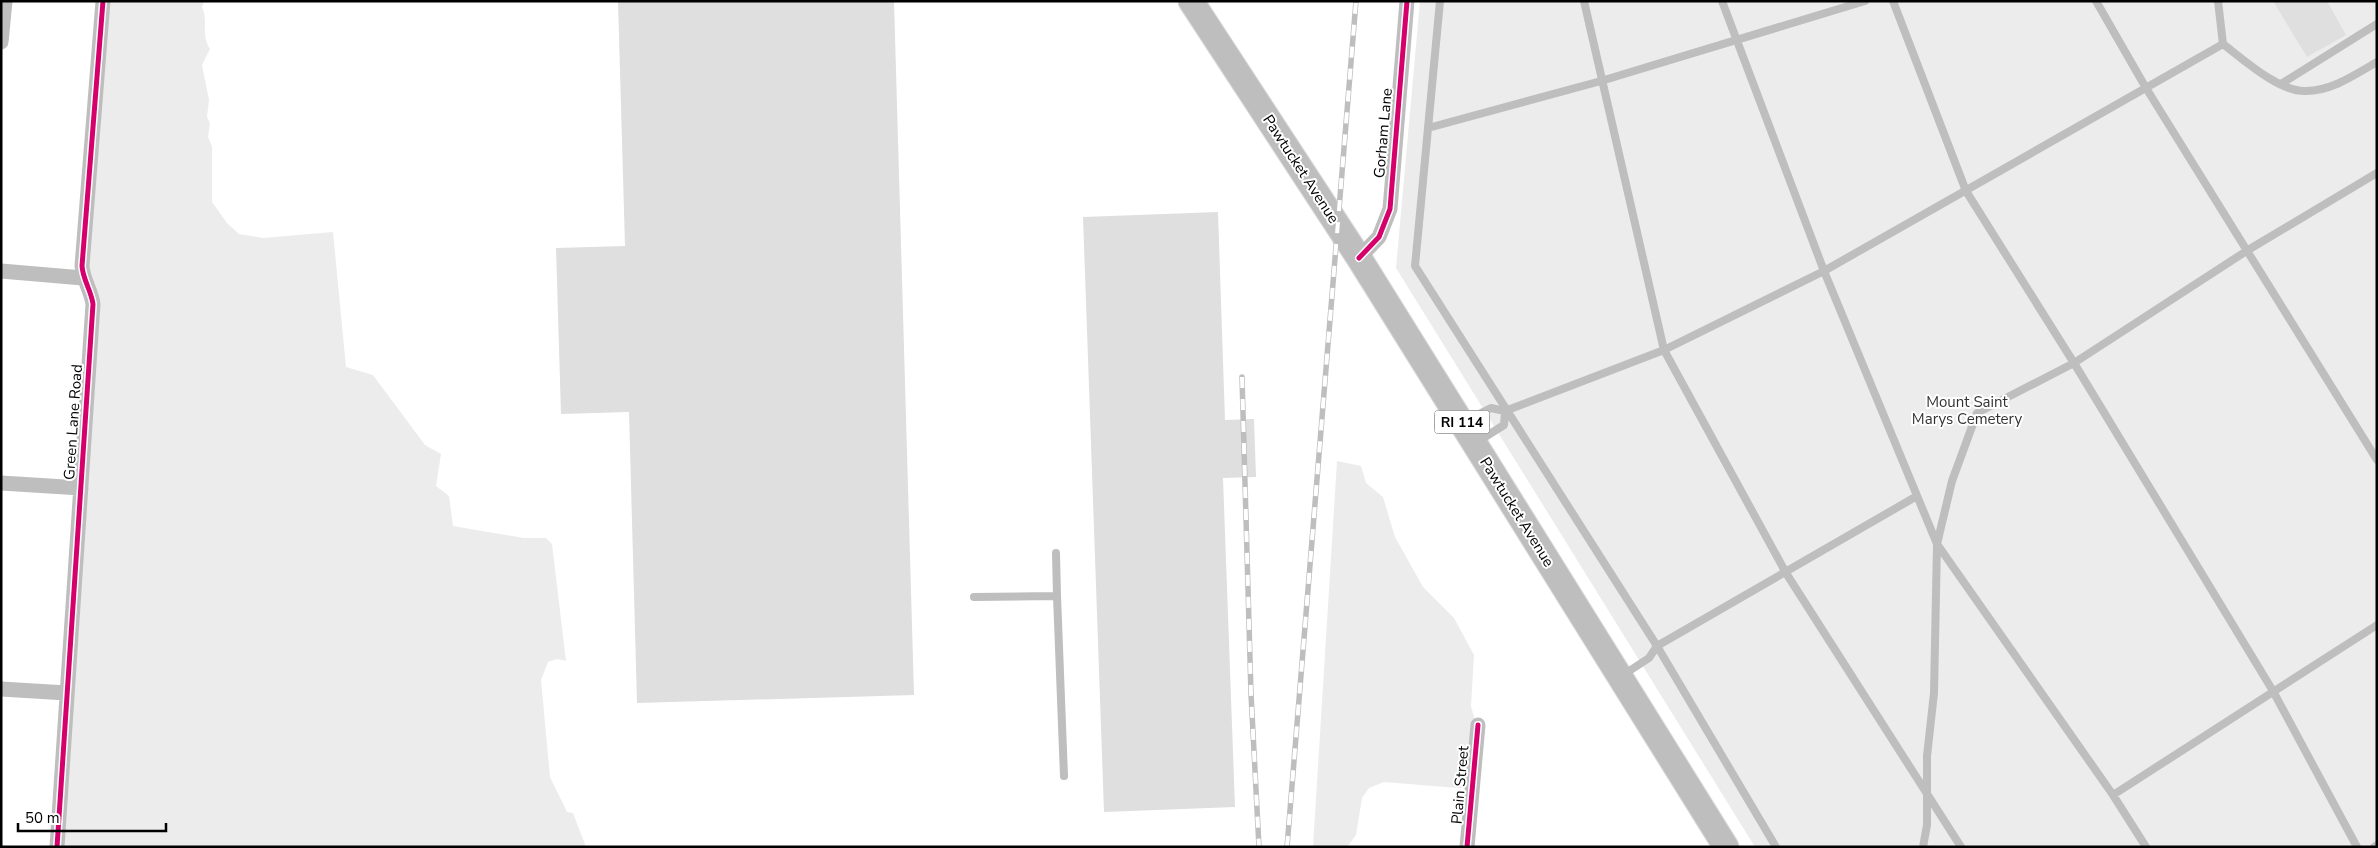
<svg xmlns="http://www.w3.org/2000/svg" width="2378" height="848" viewBox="0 0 2378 848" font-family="'Nunito Sans',sans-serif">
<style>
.green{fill:#ececec}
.building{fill:#dfdfdf}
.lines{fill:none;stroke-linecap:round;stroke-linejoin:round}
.primary-casing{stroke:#dbdbdb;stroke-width:27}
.lane{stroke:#bebebe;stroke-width:8}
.street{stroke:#bebebe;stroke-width:15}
.primary{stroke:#bebebe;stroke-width:25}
.rail-casing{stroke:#bebebe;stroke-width:5.5}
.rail{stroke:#fff;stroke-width:4;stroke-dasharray:11;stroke-linecap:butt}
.cycleway-casing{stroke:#fff;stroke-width:8}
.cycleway{stroke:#d6006c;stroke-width:5}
.labels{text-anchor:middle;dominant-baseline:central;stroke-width:4;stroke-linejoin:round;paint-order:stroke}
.shield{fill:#fff;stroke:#4c4c4c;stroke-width:1}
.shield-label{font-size:14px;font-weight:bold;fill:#000}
.street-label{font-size:15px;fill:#000;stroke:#fff}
.park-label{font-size:15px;fill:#333;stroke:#fff}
</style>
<rect width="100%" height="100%" fill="#fff"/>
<path class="green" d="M99,1H204L202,7C209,22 200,33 210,49L202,65L209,100L207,117L210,123L208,137L212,147V202L227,223L239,234L263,238L333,232L346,367L373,375L425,445L441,454L436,486L449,496L453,526L524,538H546L552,544L566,661L557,659L548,662L541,680L550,777L567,812L573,813L586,847H54L88,283Z
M1420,1H2377V847H1755L1396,268Z
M1337,461L1361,466L1366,483L1383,497L1395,537L1423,587L1454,618L1474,655L1471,706L1476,724L1470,789L1384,782L1369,788L1362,798L1356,835L1347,847H1313Z"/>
<path class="building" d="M618,1H894L914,695L637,703L629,412L561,414L556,248L625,246Z
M2273,1H2327L2346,35L2307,57Z
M1218,212L1225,420L1254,419L1256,477L1223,478L1235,807L1104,812L1083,217Z"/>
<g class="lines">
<g class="primary-casing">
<path id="primary" d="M1191,1L1359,258L1726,847"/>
</g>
<path class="lane" d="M1440,1L1415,266L1657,646L1776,847
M1584,1L1664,350L1786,573L1961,847
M1722,1L1824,271L1937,544L2113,795L2146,847
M1893,1L1966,191L2074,363L2273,691L2357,847
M2096,1L2146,88L2377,460
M2218,1L2223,44C2244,60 2279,92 2306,91C2332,91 2356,74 2377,62
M2281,84L2377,24
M1428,128L1601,81L1865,1
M1465,421L1491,408L1505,411L1664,350L1824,271L2223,44
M1477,442L1504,425L1505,411
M1056,553L1057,596
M974,597L1057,596L1064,776
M1623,675L1649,658L1657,646L1917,496
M2113,795L2377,625
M1923,847L1927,825V756L1934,693L1937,544L1952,481L1977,413L2074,363L2248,250L2377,173
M2374,847L2377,845"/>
<path class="street" d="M1,42L5,1
M1359,258L1379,237L1390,209L1407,1
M1,271L83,278
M1,483L81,488
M1,689L67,693
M57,847L93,304C91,290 83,280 82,266L103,1
M1467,847L1478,725"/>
<use href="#primary" class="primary"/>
<g class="rail-casing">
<path id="rail" d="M1242,377L1251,694L1259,847
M1287,847L1356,1"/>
</g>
<use href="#rail" class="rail"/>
<g class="cycleway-casing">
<path id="cycleway" d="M1359,258L1379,237L1390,209L1407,1
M57,847L93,304C91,290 83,280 82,266L103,1
M1467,847L1478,725"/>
</g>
<use href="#cycleway" class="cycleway"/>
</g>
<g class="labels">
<rect class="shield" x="1434.5" y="410.5" width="55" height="23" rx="4"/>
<g class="shield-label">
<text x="1462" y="422">RI 114</text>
</g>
<g class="street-label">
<text transform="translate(1383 133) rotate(-85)">Gorham Lane</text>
<text transform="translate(1301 169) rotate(57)">Pawtucket Avenue</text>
<text transform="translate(73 422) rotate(-86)">Green Lane Road</text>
<text transform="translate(1517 512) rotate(58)">Pawtucket Avenue</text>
<text transform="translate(1460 785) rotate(-85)">Plain Street</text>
</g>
<g class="park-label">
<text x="1967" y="402">Mount Saint<tspan x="1967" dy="17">Marys Cemetery</tspan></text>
</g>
</g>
<rect width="2378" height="848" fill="none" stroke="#000000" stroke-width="5"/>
<path d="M18 823v8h148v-8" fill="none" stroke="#000000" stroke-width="2.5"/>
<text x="25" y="823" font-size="15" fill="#000000" stroke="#ffffff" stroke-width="4" paint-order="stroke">50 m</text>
</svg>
